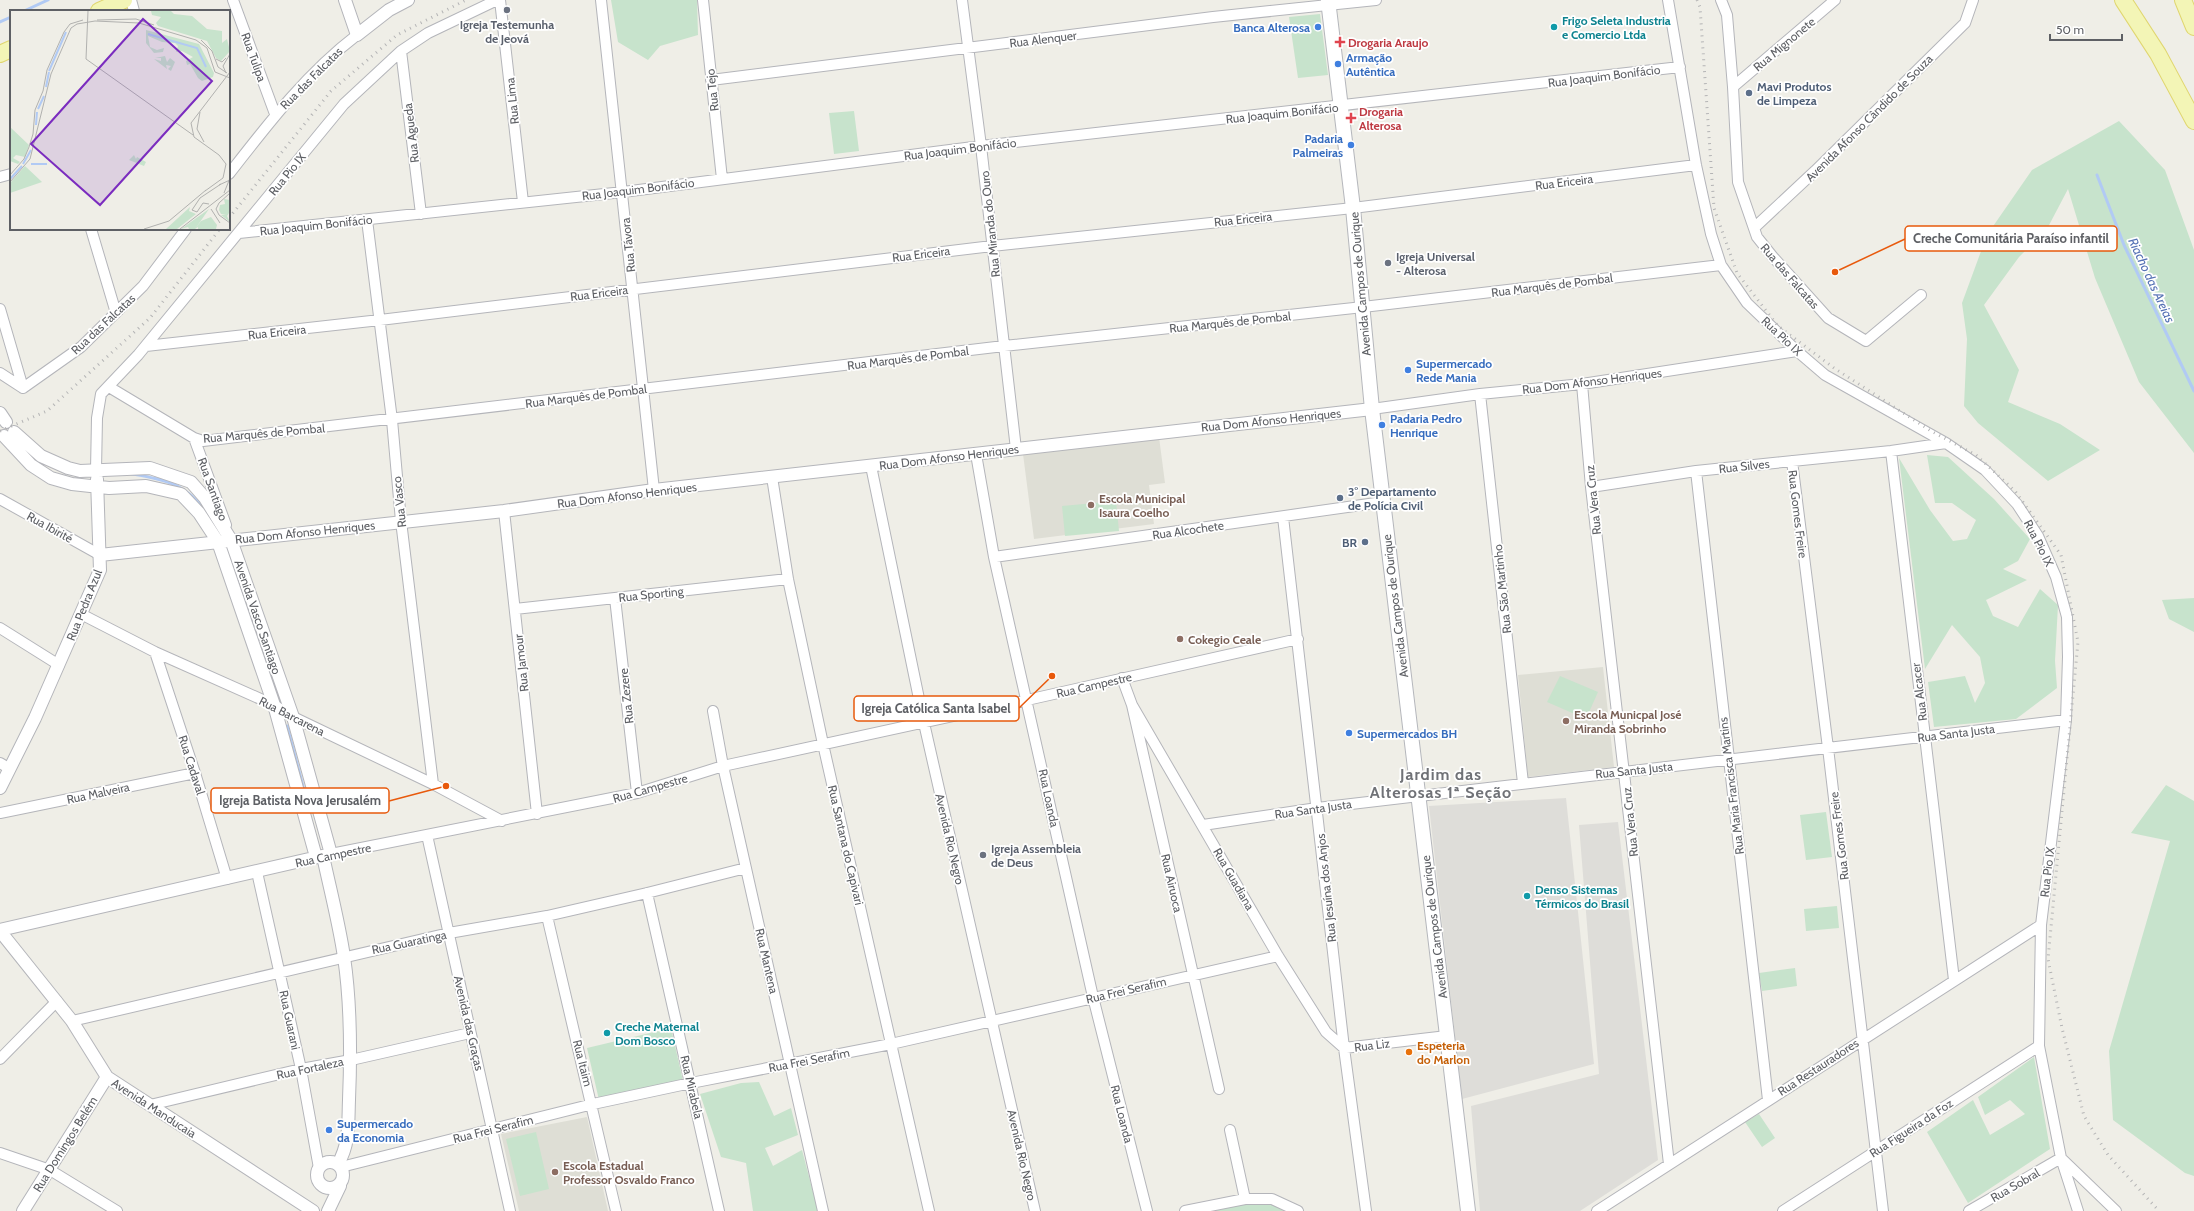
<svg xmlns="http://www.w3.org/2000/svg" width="2194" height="1211" viewBox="0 0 2194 1211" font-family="Cabin,sans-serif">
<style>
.industrial{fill:#deddd9}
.education{fill:#deded5}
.green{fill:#c7e3cc}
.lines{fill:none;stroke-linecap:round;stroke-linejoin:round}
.stream{stroke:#b1caf4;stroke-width:3}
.minor-casing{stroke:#b4b5ba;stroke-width:12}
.tertiary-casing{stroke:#b4b5ba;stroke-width:14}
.secondary-casing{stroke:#b5b7bc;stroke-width:16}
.primary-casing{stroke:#e0d66f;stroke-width:18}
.minor{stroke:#fff;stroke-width:10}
.tertiary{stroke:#fff;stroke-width:12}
.secondary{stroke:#fff;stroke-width:14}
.primary{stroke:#f3f5b6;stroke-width:16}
.rail{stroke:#b4b4b5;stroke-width:3;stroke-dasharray:1 5;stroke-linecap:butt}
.worship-dot{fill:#6b7280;stroke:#fff;stroke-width:1.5}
.shop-dot{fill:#3f7fe0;stroke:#fff;stroke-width:1.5}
.culture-dot{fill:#0f9aa8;stroke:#fff;stroke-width:1.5}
.health-dot{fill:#e0444e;stroke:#fff;stroke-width:1.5}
.service-dot{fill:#5c6f8a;stroke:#fff;stroke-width:1.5}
.education-dot{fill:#8d6e63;stroke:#fff;stroke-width:1.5}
.food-dot{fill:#e8710a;stroke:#fff;stroke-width:1.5}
.labels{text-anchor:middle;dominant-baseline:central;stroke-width:3.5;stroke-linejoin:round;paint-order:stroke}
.culture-label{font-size:12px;font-weight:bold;fill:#0d838f;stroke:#fff;text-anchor:start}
.worship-label{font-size:12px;font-weight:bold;fill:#5b616d;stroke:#fff;text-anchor:start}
.shop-label{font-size:12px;font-weight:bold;fill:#366cbe;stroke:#fff;text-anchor:start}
.street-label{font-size:12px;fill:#5e6065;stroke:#fff}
.health-label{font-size:12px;font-weight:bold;fill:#be3a42;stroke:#fff;text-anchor:start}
.service-label{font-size:12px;font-weight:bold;fill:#4e5e75;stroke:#fff;text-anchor:start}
.education-label{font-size:12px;font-weight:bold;fill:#785e54;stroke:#fff;text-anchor:start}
.food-label{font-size:12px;font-weight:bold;fill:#c56008;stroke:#fff;text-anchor:start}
.water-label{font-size:13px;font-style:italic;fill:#5672b5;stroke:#fff}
.district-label{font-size:16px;font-weight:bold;letter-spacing:1px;fill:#707277;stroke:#fff}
.inset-river{fill:none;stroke:#b1caf4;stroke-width:2}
.inset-road{fill:none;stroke:#b1b1af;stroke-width:1}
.view{fill:#7b2cbf;fill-opacity:0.15;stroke:#7b2cbf;stroke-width:2}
.inset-edge{fill:none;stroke:#5e6065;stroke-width:2}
.leader{fill:none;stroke:#e8590c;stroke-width:1.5}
.callout-dot{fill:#e8590c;stroke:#fff;stroke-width:1.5}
.callout{fill:#fff;stroke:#e8590c;stroke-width:1.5}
.callout-label{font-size:13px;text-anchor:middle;font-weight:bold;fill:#5e6065}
</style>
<rect width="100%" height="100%" fill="#efeee7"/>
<path class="industrial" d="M1566,798L1594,1064L1462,1099L1429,806Z
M1618,822L1658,1160L1580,1211H1480L1471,1106L1599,1074L1579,825Z"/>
<path class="education" d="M1159,437L1165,483L1149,485L1154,524L1034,539L1023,454Z
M1603,667L1614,767L1528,777L1518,675Z
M587,1117L608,1211H519L501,1134Z"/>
<path class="green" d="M611,0H697L698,35L660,46L648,60L618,42Z
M1320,14L1328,75L1298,78L1289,17Z
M854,111L859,151L834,154L829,113Z
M2119,121L2165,170L2194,250V453L2139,382L2095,278L2068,189L2047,229L2019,257L1984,305L2019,370L2008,402L2060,424L2100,450L2048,481L1978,423L1964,406L1967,339L1962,303L1987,235L2032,170Z
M1927,455L1948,457L1994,499L2030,539L2018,561L2003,569L2027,580L1986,600L1993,616L2018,627L2040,589L2058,605L2055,661L2057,688L2016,719L1934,727L1928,682L1965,676L1975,703L1985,683L1980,657L1952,625L1925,669L1899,458L1930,510L1953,541L1967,539L1976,520L1952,503H1935Z
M1116,501L1119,531L1065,536L1062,506Z
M2194,598V632L2169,619L2162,600Z
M1560,676L1598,692L1586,719L1547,702Z
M2166,785L2194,801V1176L2185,1173L2113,1120L2109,1051L2170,841L2131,833Z
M1826,812L1832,857L1806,860L1800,815Z
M1837,906L1839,928L1806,931L1804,909Z
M1795,968L1797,986L1762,991L1759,973Z
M671,1028L683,1081L599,1100L587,1048Z
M2034,1057L2050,1149L1968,1203L1927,1132L1973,1100L1990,1135L2025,1114L2010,1100L1985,1115L1978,1097Z
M759,1082L774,1116L791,1108L798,1135L765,1148L773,1166L802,1150L818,1211H753L746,1163L721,1157L700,1094L741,1083Z
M1759,1114L1775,1138L1762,1147L1745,1122Z
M536,1132L549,1189L520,1196L506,1139Z
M1237,1204H1272L1284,1211H1205Z"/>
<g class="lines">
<path class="stream" d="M24,11L48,0
M0,22L11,17
M2097,175L2124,245L2194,391
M132,474C166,480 190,484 208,517
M228,550L277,693
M287,726L310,813"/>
<g class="minor-casing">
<path id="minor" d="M131,0L134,11
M233,0L275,114
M500,0L523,202
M601,0L654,490
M703,0L722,179
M962,0L981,146L1016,449
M1668,0L1696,165L1711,234L1721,265L1747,303L1797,351L1825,375L1946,443L1985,470L2017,504L2038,536L2056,577L2067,617L2068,657L2066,720L2041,925L2039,1046L2061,1158L2116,1211
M1721,0L1727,15L1733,87L1738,182L1757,237L1773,257L1828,318L1866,341L1921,295
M401,51L421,214
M711,80L1213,17L1376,0
M1733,87L1835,0
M229,174C268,124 306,74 357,35
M0,177L11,174
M367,220L392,420L401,521L433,784
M1754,228L1815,171L1965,23L1973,0
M91,229L116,313
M239,233L623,192L981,146L1680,67
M0,309L23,388
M146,346L380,320L992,246L1353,208L1696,165
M0,373L23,388
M1582,384L1591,487L1669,1164
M109,387L194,438L203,441L1004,346L1363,307L1721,265
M23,388L81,347L143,286L186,229
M1480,394L1523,783
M1372,409L1480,394L1582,384L1797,351
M194,438L226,525
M1891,451L1954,980
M976,454L994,557L1093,997L1147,1211
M1792,461L1828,748L1883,1211
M871,466L924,723L1035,1211
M96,470L97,418L101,394L138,355L344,104L401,51L428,33L497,0
M1696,471L1768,1100
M772,477L788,579L823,744L929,1211
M1591,487L1696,471L1891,451L1946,443
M0,499L100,555
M504,511L537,814
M1283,517L1344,1048L1366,1211
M994,557L1383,502
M615,598L637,793
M515,609L788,579
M81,614L155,652L274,705L293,717L433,784L502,821
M0,628L59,665
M155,652L195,773L227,879
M1122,678L1132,705L1219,1089
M1132,705L1278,956L1326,1032L1344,1048L1447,1036
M713,711L723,766L823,1211
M0,763L10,769
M0,813L195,773
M1203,825L1317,808L2066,720
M427,835L510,1211
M331,854L637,793L723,766L1027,700L1298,639
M257,872L301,1069L319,1168
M647,893L719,1211
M547,916L616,1211
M72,1021L449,933L547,916L647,893L746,868
M0,1059L57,1001
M150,1105L301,1069L351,1060L470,1033
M1230,1130L1245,1199
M0,1153L50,1170L117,1211
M341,1167L593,1104L691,1083L891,1044L1278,956
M1185,1211L1245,1199H1272L1298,1211
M1597,1211L2041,925
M1783,1211L2039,1046
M1969,1211L2061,1158L2078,1211"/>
</g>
<g class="tertiary-casing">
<path id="tertiary" d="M345,0L357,35L389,10L408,0
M0,413L6,422
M4,436L31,465L51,478L72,484L109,488L146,486L181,494L199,513L218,542L274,705L316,857
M100,555L504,511L654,490L1372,409
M0,788L35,718L100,570L97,479
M323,856C330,889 339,923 344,957C351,1004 351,1052 349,1100C348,1124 350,1143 338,1164
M0,930L331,854L293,717L231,540L205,498L191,482L150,468L80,471L68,468L41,456L14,432
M0,931L72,1021L107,1077L313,1211
M317 1175a13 13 0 1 1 26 0a13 13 0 1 1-26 0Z
M23,1211L107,1077
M328,1211L340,1186"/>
</g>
<g class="secondary-casing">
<path id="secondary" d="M1328,0L1353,208L1372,409L1468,1211"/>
</g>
<g class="primary-casing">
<path id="primary" d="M2123,0L2158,54L2194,121
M2183,0L2194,27
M99,11L124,0
M0,54L11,49"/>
</g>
<use href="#minor" class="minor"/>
<use href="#tertiary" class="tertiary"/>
<use href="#secondary" class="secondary"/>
<use href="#primary" class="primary"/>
<path class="rail" d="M1697,0L1700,7L1714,208L1737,273L1778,326L1834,368L1931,431L1976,455L2015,491L2061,555L2078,642L2048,959L2062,1028L2084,1116L2108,1155L2159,1211
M229,218L331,91L397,35L466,0
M0,431L47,411L150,318L220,229"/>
</g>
<g class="worship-dot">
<circle cx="507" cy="10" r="4"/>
<circle cx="1388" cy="263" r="4"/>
<circle cx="983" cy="855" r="4"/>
</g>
<g class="shop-dot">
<circle cx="1318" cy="27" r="4"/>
<circle cx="1338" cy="64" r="4"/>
<circle cx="1351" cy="145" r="4"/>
<circle cx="1408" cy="370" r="4"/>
<circle cx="1382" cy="425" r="4"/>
<circle cx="1349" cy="733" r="4"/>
<circle cx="329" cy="1130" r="4"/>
</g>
<g class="culture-dot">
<circle cx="1554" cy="27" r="4"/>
<circle cx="1527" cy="896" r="4"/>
<circle cx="607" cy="1033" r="4"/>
</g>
<g class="health-dot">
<path d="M1338 36h4v4h4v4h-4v4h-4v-4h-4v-4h4z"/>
<path d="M1349 112h4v4h4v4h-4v4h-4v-4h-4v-4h4z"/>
</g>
<g class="service-dot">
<circle cx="1749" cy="93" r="4"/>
<circle cx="1340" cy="498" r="4"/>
<circle cx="1365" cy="542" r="4"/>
</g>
<g class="education-dot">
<circle cx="1091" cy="505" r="4"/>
<circle cx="1180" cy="639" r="4"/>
<circle cx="1566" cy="721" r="4"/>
<circle cx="555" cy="1172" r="4"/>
</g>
<circle class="food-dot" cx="1409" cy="1052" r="4"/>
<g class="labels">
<g class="culture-label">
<text x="1562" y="20">Frigo Seleta Industria<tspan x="1562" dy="14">e Comercio Ltda</tspan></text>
<text x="1535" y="889">Denso Sistemas<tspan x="1535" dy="14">Térmicos do Brasil</tspan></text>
<text x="615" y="1026">Creche Maternal<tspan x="615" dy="14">Dom Bosco</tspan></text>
</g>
<g class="worship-label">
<text x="507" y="24" text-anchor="middle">Igreja Testemunha<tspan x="507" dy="14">de Jeová</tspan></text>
<text x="1396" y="256">Igreja Universal<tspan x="1396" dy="14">- Alterosa</tspan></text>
<text x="991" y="848">Igreja Assembleia<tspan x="991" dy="14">de Deus</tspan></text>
</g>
<g class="shop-label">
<text x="1310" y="27" text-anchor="end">Banca Alterosa</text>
<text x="1346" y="57">Armação<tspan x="1346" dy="14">Autêntica</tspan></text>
<text x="1343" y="138" text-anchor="end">Padaria<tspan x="1343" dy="14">Palmeiras</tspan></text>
<text x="1416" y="363">Supermercado<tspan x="1416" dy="14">Rede Mania</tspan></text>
<text x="1390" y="418">Padaria Pedro<tspan x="1390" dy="14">Henrique</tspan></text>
<text x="1357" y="733">Supermercados BH</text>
<text x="337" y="1123">Supermercado<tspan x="337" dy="14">da Economia</tspan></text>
</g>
<g class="street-label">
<text transform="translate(1043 39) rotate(-7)">Rua Alenquer</text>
<text transform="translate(1784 44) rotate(-40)">Rua Mignonete</text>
<text transform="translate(254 57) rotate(70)">Rua Tulipa</text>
<text transform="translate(1604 76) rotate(-7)">Rua Joaquim Bonifácio</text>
<text transform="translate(311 78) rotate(-45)">Rua das Falcatas</text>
<text transform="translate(712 90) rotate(-96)">Rua Tejo</text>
<text transform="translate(512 101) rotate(-96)">Rua Lima</text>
<text transform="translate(1282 113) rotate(-6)">Rua Joaquim Bonifácio</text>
<text transform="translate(1869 118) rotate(-45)">Avenida Afonso Cândido de Souza</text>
<text transform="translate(411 133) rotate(-97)">Rua Agueda</text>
<text transform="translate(960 149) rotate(-7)">Rua Joaquim Bonifácio</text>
<text transform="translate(287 174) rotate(-51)">Rua Pio IX</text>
<text transform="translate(1564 182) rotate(-7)">Rua Ericeira</text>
<text transform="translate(638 189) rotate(-7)">Rua Joaquim Bonifácio</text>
<text transform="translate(1243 219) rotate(-6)">Rua Ericeira</text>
<text transform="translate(990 224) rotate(-96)">Rua Miranda do Ouro</text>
<text transform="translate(316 225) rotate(-6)">Rua Joaquim Bonifácio</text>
<text transform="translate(628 245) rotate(-96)">Rua Távora</text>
<text transform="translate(921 254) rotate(-7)">Rua Ericeira</text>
<text transform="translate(1790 276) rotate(49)">Rua das Falcatas</text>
<text transform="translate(1360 284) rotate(-95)">Avenida Campos de Ourique</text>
<text transform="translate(1552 285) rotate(-7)">Rua Marquês de Pombal</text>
<text transform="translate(599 293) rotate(-7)">Rua Ericeira</text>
<text transform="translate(1230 322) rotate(-6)">Rua Marquês de Pombal</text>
<text transform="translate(103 324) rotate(-43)">Rua das Falcatas</text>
<text transform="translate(277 332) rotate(-6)">Rua Ericeira</text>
<text transform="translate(1782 336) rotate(43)">Rua Pio IX</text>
<text transform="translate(908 358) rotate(-7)">Rua Marquês de Pombal</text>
<text transform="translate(1592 381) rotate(-7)">Rua Dom Afonso Henriques</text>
<text transform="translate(586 396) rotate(-7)">Rua Marquês de Pombal</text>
<text transform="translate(1271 420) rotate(-6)">Rua Dom Afonso Henriques</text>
<text transform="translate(264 433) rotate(-5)">Rua Marquês de Pombal</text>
<text transform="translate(949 457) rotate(-7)">Rua Dom Afonso Henriques</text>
<text transform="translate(1744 466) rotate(-6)">Rua Silves</text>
<text transform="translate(213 489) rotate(70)">Rua Santiago</text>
<text transform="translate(627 495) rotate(-7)">Rua Dom Afonso Henriques</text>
<text transform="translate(1593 500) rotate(-96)">Rua Vera Cruz</text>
<text transform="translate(399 502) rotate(-96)">Rua Vasco</text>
<text transform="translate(1798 514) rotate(83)">Rua Gomes Freire</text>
<text transform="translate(50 527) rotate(29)">Rua Ibirité</text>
<text transform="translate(1188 530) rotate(-8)">Rua Alcochete</text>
<text transform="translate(305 532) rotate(-6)">Rua Dom Afonso Henriques</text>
<text transform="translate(2039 543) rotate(63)">Rua Pio IX</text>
<text transform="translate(1502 589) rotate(-96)">Rua São Martinho</text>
<text transform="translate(651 594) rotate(-6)">Rua Sporting</text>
<text transform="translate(84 605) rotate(-68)">Rua Pedra Azul</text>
<text transform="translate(1395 606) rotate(-97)">Avenida Campos de Ourique</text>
<text transform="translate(258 617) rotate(71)">Avenida Vasco Santiago</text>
<text transform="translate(521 663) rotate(-96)">Rua Jamour</text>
<text transform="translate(1094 685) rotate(-13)">Rua Campestre</text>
<text transform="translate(1919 692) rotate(-97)">Rua Alcacer</text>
<text transform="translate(626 696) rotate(-96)">Rua Zezere</text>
<text transform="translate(292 716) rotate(27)">Rua Barcarena</text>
<text transform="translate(1956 733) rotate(-7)">Rua Santa Justa</text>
<text transform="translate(192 765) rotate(72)">Rua Cadaval</text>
<text transform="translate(1634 770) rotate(-6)">Rua Santa Justa</text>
<text transform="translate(1731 786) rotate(-97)">Rua Maria Francisca Martins</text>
<text transform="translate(650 788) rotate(-16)">Rua Campestre</text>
<text transform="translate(98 793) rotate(-12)">Rua Malveira</text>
<text transform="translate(1049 798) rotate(78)">Rua Loanda</text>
<text transform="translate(1313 809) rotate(-8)">Rua Santa Justa</text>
<text transform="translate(1630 822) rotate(-96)">Rua Vera Cruz</text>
<text transform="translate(1839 836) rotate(-97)">Rua Gomes Freire</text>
<text transform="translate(950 839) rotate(77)">Avenida Rio Negro</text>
<text transform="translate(846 845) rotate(77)">Rua Santana do Capivari</text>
<text transform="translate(333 855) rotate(-12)">Rua Campestre</text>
<text transform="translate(2047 872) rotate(-83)">Rua Pio IX</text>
<text transform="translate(1234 879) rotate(60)">Rua Guadiana</text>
<text transform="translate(1172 883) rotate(77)">Rua Airuoca</text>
<text transform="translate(1326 888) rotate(-96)">Rua Jesuína dos Anjos</text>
<text transform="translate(1434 927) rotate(-97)">Avenida Campos de Ourique</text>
<text transform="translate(409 942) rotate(-12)">Rua Guaratinga</text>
<text transform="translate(767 961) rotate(77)">Rua Mantena</text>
<text transform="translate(1126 990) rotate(-13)">Rua Frei Serafim</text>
<text transform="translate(290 1020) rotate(78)">Rua Guarani</text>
<text transform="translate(469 1023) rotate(77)">Avenida das Graças</text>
<text transform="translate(1372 1045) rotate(-7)">Rua Liz</text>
<text transform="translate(809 1060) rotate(-11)">Rua Frei Serafim</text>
<text transform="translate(583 1063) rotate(76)">Rua Itaim</text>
<text transform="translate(1818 1067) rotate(-33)">Rua Restauradores</text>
<text transform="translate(310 1068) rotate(-12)">Rua Fortaleza</text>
<text transform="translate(692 1087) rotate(77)">Rua Mirabela</text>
<text transform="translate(154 1108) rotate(33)">Avenida Manducaia</text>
<text transform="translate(1122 1114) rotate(76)">Rua Loanda</text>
<text transform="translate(1911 1128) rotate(-33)">Rua Figueira da Foz</text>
<text transform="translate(493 1129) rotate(-14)">Rua Frei Serafim</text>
<text transform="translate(65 1144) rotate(-58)">Rua Domingos Belém</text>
<text transform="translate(1022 1155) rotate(77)">Avenida Rio Negro</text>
<text transform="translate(2015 1185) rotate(-30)">Rua Sobral</text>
</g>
<g class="health-label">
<text x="1348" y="42">Drogaria Araujo</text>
<text x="1359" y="111">Drogaria<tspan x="1359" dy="14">Alterosa</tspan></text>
</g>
<g class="service-label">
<text x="1757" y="86">Mavi Produtos<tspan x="1757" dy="14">de Limpeza</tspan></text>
<text x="1348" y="491">3° Departamento<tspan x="1348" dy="14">de Polícia Civil</tspan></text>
<text x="1357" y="542" text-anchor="end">BR</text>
</g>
<g class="education-label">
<text x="1099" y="498">Escola Municipal<tspan x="1099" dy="14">Isaura Coelho</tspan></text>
<text x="1188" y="639">Cokegio Ceale</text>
<text x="1574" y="714">Escola Municpal José<tspan x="1574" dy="14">Miranda Sobrinho</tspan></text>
<text x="563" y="1165">Escola Estadual<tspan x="563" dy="14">Professor Osvaldo Franco</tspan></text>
</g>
<g class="food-label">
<text x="1417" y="1045">Espeteria<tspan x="1417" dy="14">do Marlon</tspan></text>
</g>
<g class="water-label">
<text transform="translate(2152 280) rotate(65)">Riacho das Areias</text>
</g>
<g class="district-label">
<text x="1441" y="774">Jardim das<tspan x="1441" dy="18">Alterosas 1ª Seção</tspan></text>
</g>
</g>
<g transform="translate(10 10)">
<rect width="220" height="220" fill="#efeee7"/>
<path d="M141,1H161L164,4L182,6L197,19L212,21V33L217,29L220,41L211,51L206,48L197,31L148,16L146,13L151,7L142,5ZM136,20L189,34L204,63L203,67L192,71L188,68L180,54L177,55L176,51L183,47L172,41L166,42L168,36L165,33L152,32L138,26L140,37L147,40L154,38L153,42L144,43L136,33ZM155,46L157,52L160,48L165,52L161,61L158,59L161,56L156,55L157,59L144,49L151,51V48H145ZM0,117L19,135L15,147L6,145L3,148L10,152L8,154L0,151ZM124,145L126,149L127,147L136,152L134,156L119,150ZM15,156L32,172L0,183V173ZM214,189L220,190V208L219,203L217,206L220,212L211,205L216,204H211L209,200L210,195L215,194ZM180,197L179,201L186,204L167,219H156ZM199,199L185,219H179L178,217L171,219ZM201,207L207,215L206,219H188V217L185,219L191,211Z" fill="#c7e3cc"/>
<path class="inset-river" d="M138,24L187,38L196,57M39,61L56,22M36,77L39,62M28,99L34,86M26,115L27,102M13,154L21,140M21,154H37M0,169L12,156"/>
<path class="inset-road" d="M78,1L76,49L183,125M87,10L126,9L144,15M191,30L202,41L208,57L217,63M206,49L212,52L216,48M216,63L213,56L220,44M190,102L187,119L194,132M0,165L14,149L19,137L23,124L25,100L33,81L37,60L54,22L60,14L73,10M0,172L20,149L41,64L61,18L67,14L85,11L129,13L186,30L197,38L205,62L220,68M209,175L220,170M195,181L213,168L216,154L209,145L184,127L181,113L220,62M214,183L220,168M220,183L209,193L206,199L209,205L220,213M199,194L193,193L187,202L182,200L190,188L211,174M201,199L210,213M134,219L159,211L196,180M170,219L220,180"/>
<path class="view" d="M133,9L202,71L90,195L21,134Z"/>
<rect width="220" height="220" class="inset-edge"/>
</g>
<path class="leader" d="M1835 272L1905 239M1052 676L1019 708M446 786L389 801"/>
<g class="callout-dot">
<circle cx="1835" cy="272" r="4"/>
<circle cx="1052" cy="676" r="4"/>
<circle cx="446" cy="786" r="4"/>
</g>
<g class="callout">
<rect x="1905" y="226" width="212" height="25" rx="4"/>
<rect x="854" y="696" width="165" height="25" rx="4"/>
<rect x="211" y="788" width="178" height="25" rx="4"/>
</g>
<g class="callout-label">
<text x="2011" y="243">Creche Comunitária Paraíso infantil</text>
<text x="936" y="713">Igreja Católica Santa Isabel</text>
<text x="300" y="805">Igreja Batista Nova Jerusalém</text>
</g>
<path d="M2050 34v6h72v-6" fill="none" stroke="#5e6065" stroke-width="2"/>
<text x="2056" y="34" font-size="12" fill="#5e6065" stroke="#ffffff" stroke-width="3" paint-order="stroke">50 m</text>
</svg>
